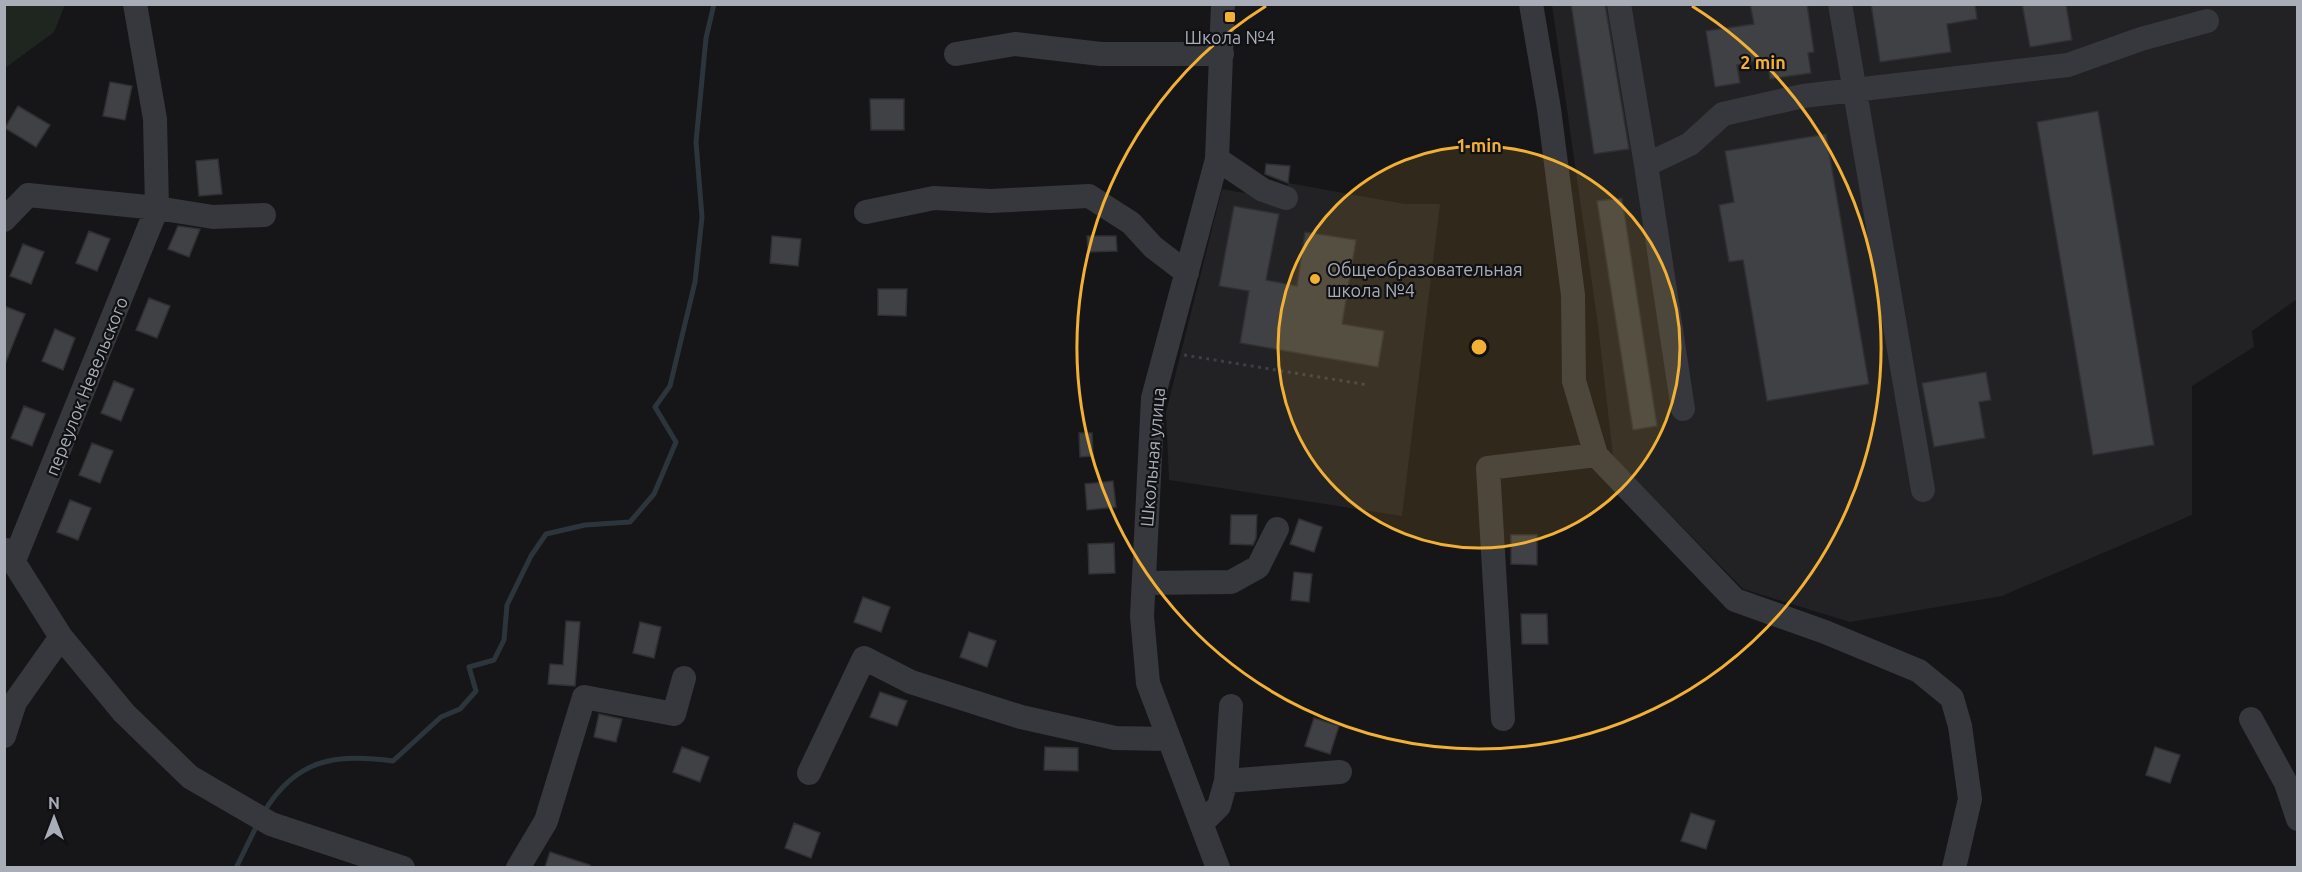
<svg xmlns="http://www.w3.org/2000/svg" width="2302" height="872" viewBox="0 0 2302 872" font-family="Ubuntu,sans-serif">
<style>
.built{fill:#222225}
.green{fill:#1e261f}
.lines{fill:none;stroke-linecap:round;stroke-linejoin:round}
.stream{stroke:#2c353c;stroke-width:5}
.building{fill:#404145;stroke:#303034;stroke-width:1.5}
.path{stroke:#3d3f44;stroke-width:3;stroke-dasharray:3 4.5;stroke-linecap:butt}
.minor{stroke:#37383d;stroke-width:24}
.ring{fill:none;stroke:#f2b134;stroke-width:3}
.poi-dot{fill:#f2b134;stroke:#111113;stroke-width:2}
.labels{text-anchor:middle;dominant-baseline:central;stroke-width:4.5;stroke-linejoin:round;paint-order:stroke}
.poi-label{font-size:18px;fill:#a8adb8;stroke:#111113}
.street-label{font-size:18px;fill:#a8adb8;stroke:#111113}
.centre{fill:#f2b134;stroke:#111113;stroke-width:3}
.ring-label{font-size:18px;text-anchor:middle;font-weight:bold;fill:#f2b134;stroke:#111113;stroke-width:4.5;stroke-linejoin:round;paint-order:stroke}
</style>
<rect width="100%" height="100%" fill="#161618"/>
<path class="built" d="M1552,5H2297V299L2252,331L2254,347L2192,386V515L2002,596L1850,622L1743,589L1613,456L1598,325Z
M1288,183L1405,204H1440L1402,516L1169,480L1166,412L1222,189L1262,196L1287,189Z"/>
<path class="green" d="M5,4H63L64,7L54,32L5,68Z"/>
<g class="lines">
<path class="stream" d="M264,812C296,759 335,753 393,761L441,717L460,709L476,691L469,667L494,660L504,640L507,605L531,556L546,534L585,525L630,522L654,494L676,442L655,407L670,386L695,282L702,217L696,142L706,38L714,4
M236,868L258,823"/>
</g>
<path class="building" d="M1571,4H1605L1629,149L1594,154Z
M1750,4H1807L1814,52L1808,53L1811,73L1770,79L1767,59L1737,65L1740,83L1715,87L1706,31L1754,24Z
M1871,4H1975L1977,19L1947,24L1951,52L1880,62Z
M2022,4H2066L2072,40L2030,47Z
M110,82L132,86L125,120L103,116Z
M870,99H904V130H871Z
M18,106L50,125L36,147L5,128Z
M2098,111L2154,445L2093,455L2037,122Z
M1826,134L1869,384L1767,401L1743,260L1729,262L1719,205L1734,202L1725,151Z
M218,159L222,194L199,196L196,161Z
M1266,164L1290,166L1288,183L1265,174Z
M1622,198L1657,426L1633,430L1597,201Z
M1234,206L1279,214L1266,280L1297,286L1305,232L1356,240L1342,324L1384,331L1378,367L1240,343L1249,291L1219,286Z
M178,226L200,229L189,257L168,249Z
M89,231L110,239L97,271L76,263Z
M772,236L801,239L798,266L770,263Z
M1087,236H1116L1117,251L1088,252Z
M23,244L44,252L31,284L10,276Z
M878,289H907L906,316L878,315Z
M149,298L170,306L157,338L136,330Z
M4,306L25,314L5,364H4Z
M55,329L75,338L63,370L42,361Z
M1986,372L1991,400L1979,402L1985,438L1934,447L1922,383Z
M114,381L134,389L121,421L101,413Z
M24,406L45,414L32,446L11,438Z
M1079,433H1092L1093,456L1080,457Z
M92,443L113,451L100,483L79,475Z
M1113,481L1116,507L1087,510L1085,484Z
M70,500L91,508L78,540L57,532Z
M1231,515H1257L1256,538L1253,545L1230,544Z
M1299,519L1322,527L1314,552L1290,544Z
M1511,535H1537V565L1511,564Z
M1114,543L1115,573L1089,574L1088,544Z
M1294,572L1312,574L1309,602L1291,600Z
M863,597L890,607L881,632L854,622Z
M1521,614H1547L1548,644H1522Z
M566,621L580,622L575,686L548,684L550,664L563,665Z
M640,622L661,627L654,658L633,653Z
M969,632L996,641L987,667L960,657Z
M880,692L907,701L897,726L870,717Z
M599,714L622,719L616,742L594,737Z
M1314,718L1339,726L1330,754L1305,746Z
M682,747L709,757L700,782L673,772Z
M1045,747L1078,748V771L1044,770Z
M2155,747L2180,755L2170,783L2146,775Z
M1691,813L1715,821L1706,849L1681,841Z
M794,823L820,833L811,858L785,848Z
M550,852L590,865V867H545Z"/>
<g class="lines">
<path class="path" d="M1184,355L1368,385"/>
<path class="minor" d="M1531,4L1549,109L1573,295L1574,381L1596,455L1735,600L1825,632L1919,671L1952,698L1960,726L1970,799L1954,868
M1619,4L1646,165
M1840,4L1923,490
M956,54L1015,44L1101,54H1222
M1217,159L1263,190L1286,198
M866,212L934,198L991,201L1089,196L1131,223L1153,247L1187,273
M4,220L28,195L157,208L213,217L264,215
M1683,409L1646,165L1690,144L1723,114L1803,96L2068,65L2141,39L2207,21
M6,550L61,637L124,713L190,777L271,824L403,868
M13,563L157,208L155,119L135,4
M1144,583L1231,582L1258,567L1277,529
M1503,719L1488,468L1596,455
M2251,719L2286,783L2298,819
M4,736L15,702L61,637
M809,773L864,658L911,682L1021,717L1115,738L1167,739
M1226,781L1231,706
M1203,822L1219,806L1226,781L1340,772
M518,868L546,821L584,697L674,714L684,678
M1218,868L1148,683L1142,616L1153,398L1217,159L1223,4"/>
</g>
<circle cx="1479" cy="347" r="201" fill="#f2b134" fill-opacity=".12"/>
<g class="ring">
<circle cx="1479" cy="347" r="201"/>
<path d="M1692 6A402 402 0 1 1 1266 6"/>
</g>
<g class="poi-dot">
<rect x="1224" y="11" width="12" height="12" rx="3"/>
<circle cx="1315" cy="279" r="6"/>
</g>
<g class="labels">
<g class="poi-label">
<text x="1230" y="37">Школа №4</text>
<text x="1327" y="269" text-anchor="start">Общеобразовательная<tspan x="1327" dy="21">школа №4</tspan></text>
</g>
<g class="street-label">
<text transform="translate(86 386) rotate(-68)">переулок Невельского</text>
<text transform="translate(1152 457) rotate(-85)">Школьная улица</text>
</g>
</g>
<circle cx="1479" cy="347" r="9" class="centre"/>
<g class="ring-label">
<text x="1763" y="69">2 min</text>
<text x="1479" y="152">1 min</text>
</g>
<rect width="2302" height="872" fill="none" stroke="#a8adb8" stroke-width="12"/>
<g transform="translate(54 818)" stroke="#111113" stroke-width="4.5" paint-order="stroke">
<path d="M0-4.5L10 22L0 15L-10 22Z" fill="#a8adb8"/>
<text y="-9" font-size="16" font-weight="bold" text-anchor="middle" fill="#a8adb8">N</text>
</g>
</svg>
